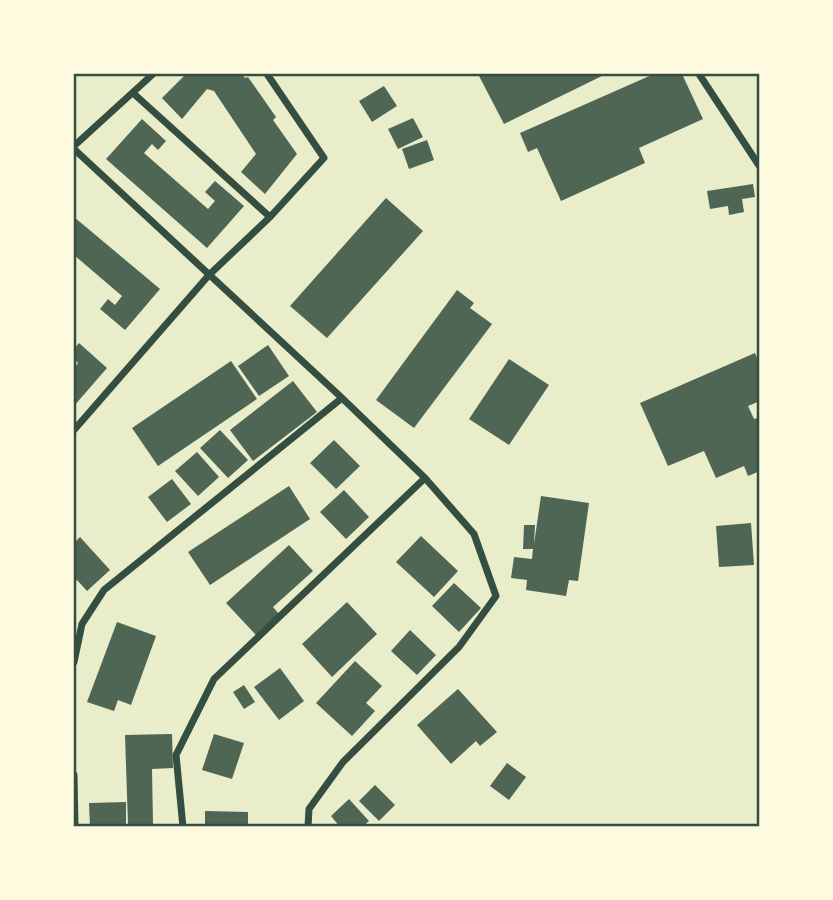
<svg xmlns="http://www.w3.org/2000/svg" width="833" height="900" viewBox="0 0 833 900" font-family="Poppins,sans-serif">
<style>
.building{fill:#4f6655}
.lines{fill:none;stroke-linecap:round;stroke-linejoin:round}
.minor{stroke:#344e41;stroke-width:7}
.neatline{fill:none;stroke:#344e41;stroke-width:2.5}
</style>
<rect width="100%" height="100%" fill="#e9edc9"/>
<path class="building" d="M186,74H242L245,78L248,77L276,117L273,120L297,154L265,194L241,172L256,154L214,91L207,89L182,119L162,98Z
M478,74H606L504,124Z
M654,74H682L703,119L639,148L645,163L561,201L537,148L528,152L520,133Z
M384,86L397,106L372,122L359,101Z
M413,118L423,137L398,149L388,129Z
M142,119L166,141L158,150L152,144L144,153L208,209L215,201L205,192L215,181L244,206L207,248L106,159Z
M427,140L434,160L409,169L402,149Z
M753,184L755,197L742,199L744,212L729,215L728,206L710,209L707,191Z
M386,198L423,231L327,338L290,306Z
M74,217L160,289L125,330L100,309L108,299L115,305L122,296L74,255Z
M457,290L474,303L470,308L492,324L414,428L376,400Z
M79,343L107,368L74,406V368L78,363L74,359V349Z
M268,345L289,376L259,396L238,366Z
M755,353L760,365V401L748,406L754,419L760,417V471L748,476L744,466L716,478L704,451L668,466L640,403Z
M509,359L549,385L509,445L469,419Z
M231,361L257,399L158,466L132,428Z
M293,381L317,412L253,461L230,430Z
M220,430L248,460L228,478L200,448Z
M334,440L360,466L336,489L310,463Z
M197,452L219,477L198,496L175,471Z
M172,479L191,504L167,522L148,497Z
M289,486L310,519L210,585L188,552Z
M344,490L369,517L346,539L320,512Z
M541,496L589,503L578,581L569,580L566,596L526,590L527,580L511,578L514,557L532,559L533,549H523L524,525H535L534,544Z
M751,523L754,565L719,567L716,526Z
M421,536L458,571L434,597L396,562Z
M80,537L110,570L87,591L77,580L74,583V543Z
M289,545L313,571L273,607L279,614L256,635L226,603Z
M454,583L481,608L459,632L432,606Z
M347,602L377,634L332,677L302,644Z
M117,622L156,636L131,705L118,700L114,711L87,702Z
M410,630L436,655L417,675L391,651Z
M355,661L382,686L366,703L375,711L352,736L316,703Z
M280,668L304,701L279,720L254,687Z
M244,685L255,702L244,709L233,692Z
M458,689L497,732L480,746L476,741L451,764L417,725Z
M172,734L173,768L152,769L153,824L128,825L125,735Z
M214,734L244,743L232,779L202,770Z
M507,763L526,777L509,800L490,786Z
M375,785L395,805L379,821L359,801Z
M349,799L369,821L362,827H340L331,816Z
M126,802V827H90L89,803Z
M205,811L248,812V827H205Z"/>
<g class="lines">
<path class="minor" d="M699,74L760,167
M133,93L270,217
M74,146L153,74
M74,149L342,398L425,478L474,534L496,596L459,647L343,762L309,809L308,827
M74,430L209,275L270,217L324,158L267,74
M74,662L82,624L104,590L342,398
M74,775L75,827
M183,827L176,755L214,679L425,478"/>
</g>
<rect width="833" height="900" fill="none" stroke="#fefae0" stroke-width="150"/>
<rect x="75" y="75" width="683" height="750" class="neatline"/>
</svg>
